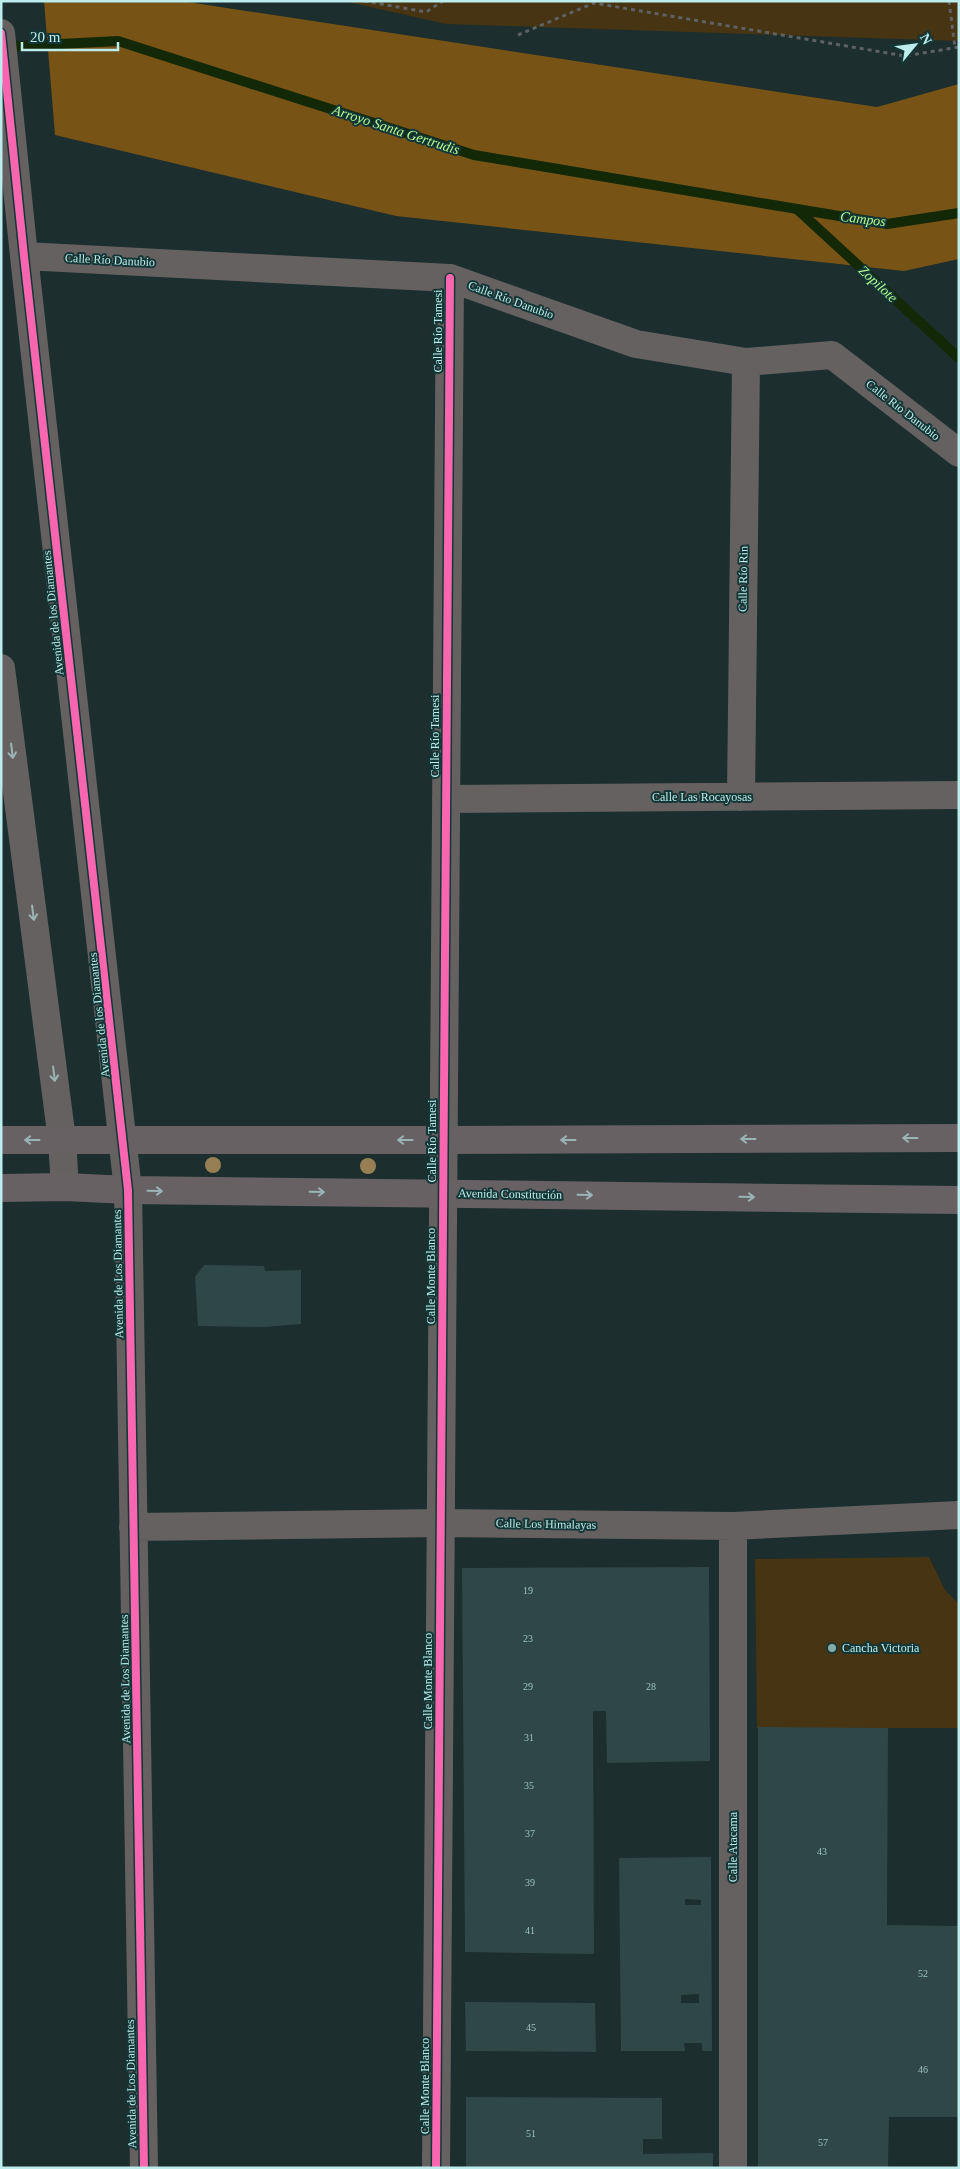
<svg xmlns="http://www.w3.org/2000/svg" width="960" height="2169" viewBox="0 0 960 2169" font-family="Georgia,serif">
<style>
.green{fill:#463412}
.forest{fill:#775416}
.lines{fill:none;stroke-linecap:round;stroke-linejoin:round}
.stream{stroke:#132807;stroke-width:10}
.building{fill:#304747;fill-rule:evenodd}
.path{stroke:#5f6162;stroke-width:3;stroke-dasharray:4 4;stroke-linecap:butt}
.street{stroke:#666161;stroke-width:28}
.secondary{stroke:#676163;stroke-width:28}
.cycleway-casing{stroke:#143636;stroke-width:11}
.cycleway{stroke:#f766af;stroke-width:8}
.tree{fill:#967f54}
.oneway{stroke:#9ab4b4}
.oneway2{stroke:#9ab4b5}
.poi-dot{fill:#84aaa9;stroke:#143636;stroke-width:2}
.labels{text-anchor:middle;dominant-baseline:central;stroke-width:4;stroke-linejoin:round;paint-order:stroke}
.number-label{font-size:10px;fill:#99c3c2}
.street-label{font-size:12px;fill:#bceceb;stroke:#143636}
.poi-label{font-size:12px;fill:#bceceb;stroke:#143636;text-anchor:start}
.water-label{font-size:14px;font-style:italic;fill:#b7fb8e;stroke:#143636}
</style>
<rect width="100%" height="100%" fill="#1c2e2e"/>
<path class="green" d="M343,1H959V41L446,24Z
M929,1557L945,1590L959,1604V1728H757L755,1559Z"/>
<path class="forest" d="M44,1H181L877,107L959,84V259L904,271L396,216L55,135Z"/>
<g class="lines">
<path class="stream" d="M2,47L118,41L474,155L887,224L959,213
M798,210L959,358"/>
</g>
<path class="building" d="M204,1265L264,1266L265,1271L301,1270V1324L264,1327L198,1326L195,1277Z
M709,1567L710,1761L607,1763L606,1711H593L594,1954L465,1952L462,1568Z
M758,1727L888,1728L887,1925L959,1926V2117H889L888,2168H758Z
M711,1857L712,2051H702V2043H684L685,2051H621L619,1858ZM685,1899L701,1900V1905H685ZM699,1994V2003H681V1995Z
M465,2002L595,2003L596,2052L466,2051Z
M466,2097L662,2098V2139H643V2154L713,2153V2168H466Z"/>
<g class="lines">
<path class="path" d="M364,1L426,12L443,1
M949,1L955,48
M518,35L594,3L905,56L959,47"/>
<path class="street" d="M1,33L24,256L128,1190L144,2168
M24,256L450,278L636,344L746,362L832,355L959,453
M1,668L62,1140L65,1187
M741,797L746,362
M446,799L959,795
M133,1527L440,1523L733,1526L959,1515
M436,2168L450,278
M733,2168V1526"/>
<path class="secondary" d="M1,1140H444L959,1138
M1,1188L65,1187L128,1190L959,1200"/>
<g class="cycleway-casing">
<path id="cycleway" d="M1,33L24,256L128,1190L144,2168
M436,2168L450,278"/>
</g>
<use href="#cycleway" class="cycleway"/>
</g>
<g class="tree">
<circle cx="213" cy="1165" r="8"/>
<circle cx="368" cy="1166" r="8"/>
</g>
<defs><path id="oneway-shaft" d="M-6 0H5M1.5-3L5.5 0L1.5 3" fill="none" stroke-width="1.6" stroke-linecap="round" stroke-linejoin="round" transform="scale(1.25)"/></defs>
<g class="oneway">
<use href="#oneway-shaft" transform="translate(12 751) rotate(83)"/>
<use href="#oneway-shaft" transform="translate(33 913) rotate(83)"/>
<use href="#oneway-shaft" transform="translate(54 1074) rotate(83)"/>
</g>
<g class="oneway2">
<use href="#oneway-shaft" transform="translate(910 1138) rotate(180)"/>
<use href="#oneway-shaft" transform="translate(748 1139) rotate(180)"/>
<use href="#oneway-shaft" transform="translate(32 1140) rotate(180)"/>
<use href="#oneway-shaft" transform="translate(405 1140) rotate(-180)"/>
<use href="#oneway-shaft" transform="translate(568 1140) rotate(180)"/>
<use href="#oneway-shaft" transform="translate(155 1191) rotate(1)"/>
<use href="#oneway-shaft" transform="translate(317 1192) rotate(1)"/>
<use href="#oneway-shaft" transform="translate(585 1195) rotate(1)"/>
<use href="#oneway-shaft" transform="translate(747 1197) rotate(1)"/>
</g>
<circle class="poi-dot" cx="832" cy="1648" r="5"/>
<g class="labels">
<g class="number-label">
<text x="528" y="1590">19</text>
<text x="528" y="1638">23</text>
<text x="528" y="1686">29</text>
<text x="651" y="1686">28</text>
<text x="529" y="1737">31</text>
<text x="529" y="1785">35</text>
<text x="530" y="1833">37</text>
<text x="822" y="1851">43</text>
<text x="530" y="1882">39</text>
<text x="530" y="1930">41</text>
<text x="923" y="1973">52</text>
<text x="531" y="2027">45</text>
<text x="923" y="2069">46</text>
<text x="531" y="2133">51</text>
<text x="823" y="2142">57</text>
</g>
<g class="street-label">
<text transform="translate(110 260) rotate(3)">Calle Río Danubio</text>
<text transform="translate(511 300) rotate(20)">Calle Río Danubio</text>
<text transform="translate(438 331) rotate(-90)">Calle Río Tamesi</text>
<text transform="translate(903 410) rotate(38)">Calle Río Danubio</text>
<text transform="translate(743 579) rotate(-89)">Calle Río Rin</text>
<text transform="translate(53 613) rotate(-96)">Avenida de los Diamantes</text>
<text transform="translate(435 736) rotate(-90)">Calle Río Tamesi</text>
<text x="702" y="797">Calle Las Rocayosas</text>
<text transform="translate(99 1015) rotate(-96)">Avenida de los Diamantes</text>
<text transform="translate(432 1141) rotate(-90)">Calle Río Tamesi</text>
<text transform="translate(510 1194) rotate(1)">Avenida Constitución</text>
<text transform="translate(118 1274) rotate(-91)">Avenida de Los Diamantes</text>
<text transform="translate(431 1276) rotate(-90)">Calle Monte Blanco</text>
<text transform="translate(546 1524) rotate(1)">Calle Los Himalayas</text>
<text transform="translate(125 1679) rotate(-91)">Avenida de Los Diamantes</text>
<text transform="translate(428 1681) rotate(-90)">Calle Monte Blanco</text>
<text transform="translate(733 1847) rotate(-90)">Calle Atacama</text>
<text transform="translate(131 2084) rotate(-91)">Avenida de Los Diamantes</text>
<text transform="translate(425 2086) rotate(-90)">Calle Monte Blanco</text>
</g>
<g class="poi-label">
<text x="842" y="1648">Cancha Victoria</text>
</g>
<g class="water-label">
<text transform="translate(396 130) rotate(18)">Arroyo Santa Gertrudis</text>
<text transform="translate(863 219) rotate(7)">Campos</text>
<text transform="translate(878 284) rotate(43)">Zopilote</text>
</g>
</g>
<rect width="960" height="2169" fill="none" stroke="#bceceb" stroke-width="5"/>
<g transform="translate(915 45) rotate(61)" stroke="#143636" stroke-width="4" paint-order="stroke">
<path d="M0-4L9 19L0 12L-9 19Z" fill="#bceceb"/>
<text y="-8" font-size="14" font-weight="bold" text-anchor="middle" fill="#bceceb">N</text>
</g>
<path d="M22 42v8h96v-8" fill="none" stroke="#bceceb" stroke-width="2.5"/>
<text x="30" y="42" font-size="15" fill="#bceceb" stroke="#143636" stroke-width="4" paint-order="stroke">20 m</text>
</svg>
